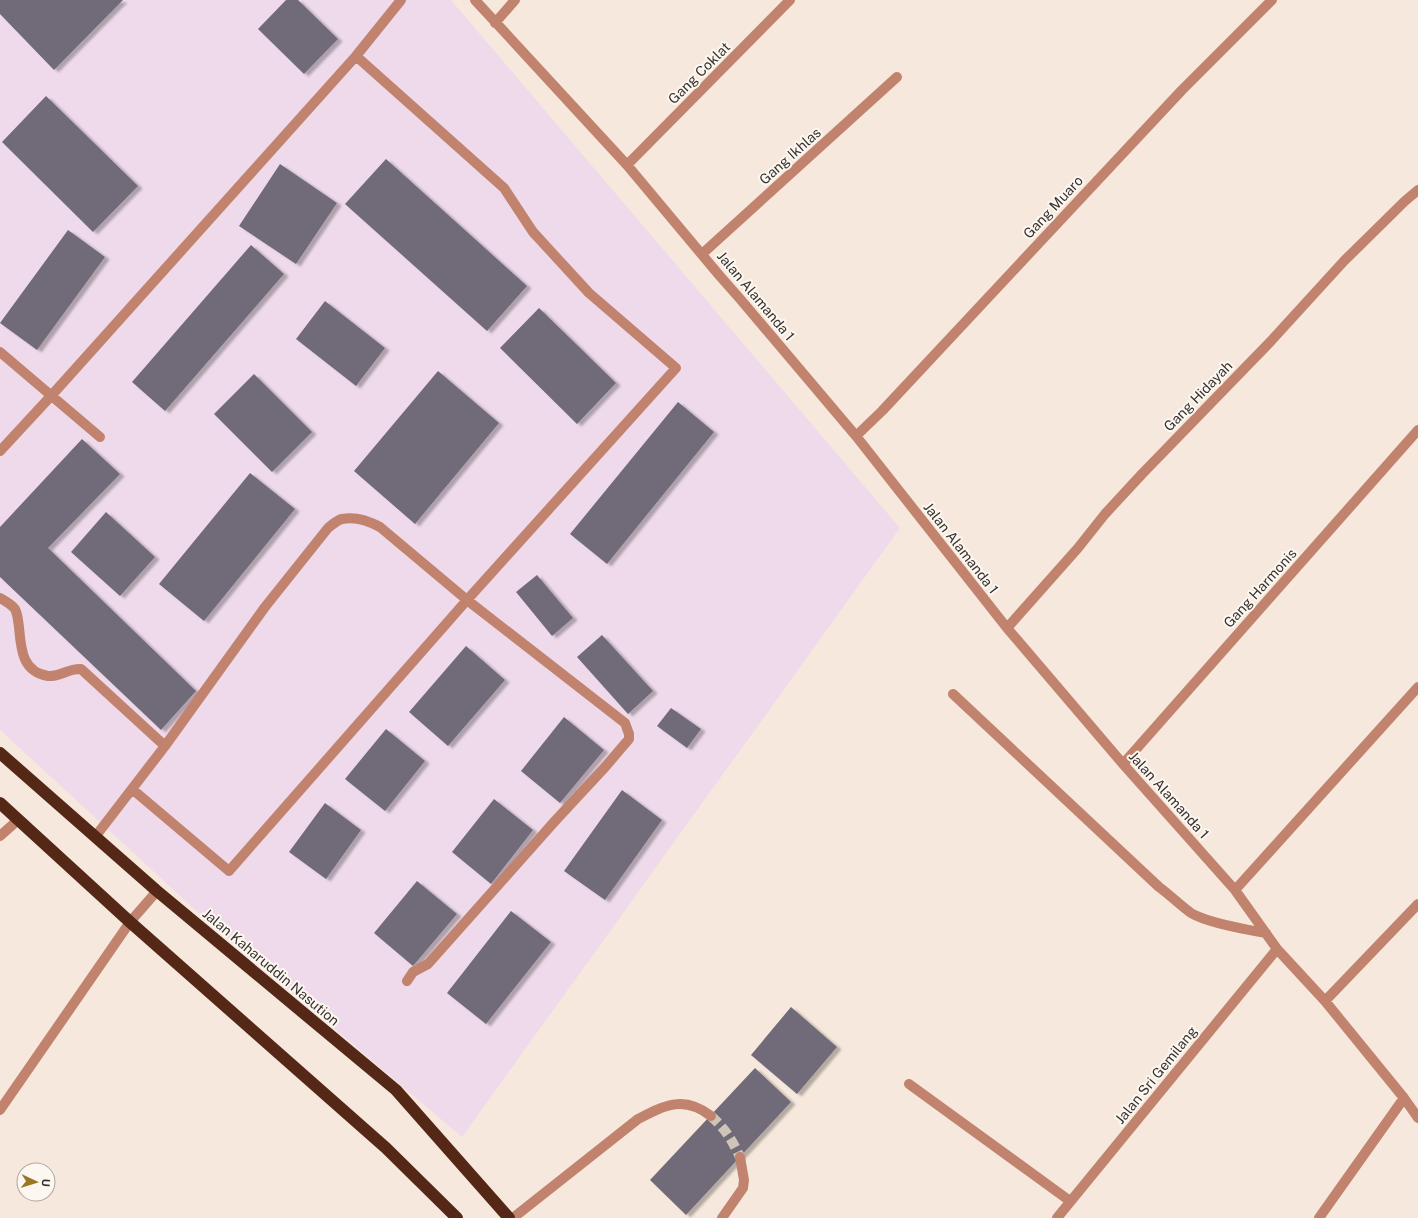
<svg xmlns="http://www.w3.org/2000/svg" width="1418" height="1218" viewBox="0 0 1418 1218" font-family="'Public Sans',sans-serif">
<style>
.education{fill:#eedaea}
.building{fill:#716b78;filter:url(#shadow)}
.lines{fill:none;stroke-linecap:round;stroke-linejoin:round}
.minor-tunnel{stroke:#d0c4b9;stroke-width:10;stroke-dasharray:10 5;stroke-linecap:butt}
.minor{stroke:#c1836e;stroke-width:10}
.highway{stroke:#552717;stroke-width:12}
.labels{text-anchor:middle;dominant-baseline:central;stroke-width:4;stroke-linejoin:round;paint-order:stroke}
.street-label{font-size:14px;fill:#37322d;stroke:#fdf7f2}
</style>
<defs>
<filter id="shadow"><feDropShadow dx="4.5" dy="2.5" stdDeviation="1" flood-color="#0004"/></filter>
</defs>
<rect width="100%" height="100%" fill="#f6e8dc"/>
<path class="education" d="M0,0H451L900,528L462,1137L203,917L0,730Z"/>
<path class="building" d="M0,0H123L54,70L0,14Z
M286,0H298L338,39L304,74L258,29Z
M46,96L138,186L93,232L2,142Z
M386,159L527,286L487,331L345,204Z
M280,164L337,203L296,264L239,226Z
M68,230L105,257L37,350L0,323Z
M251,245L284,274L165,411L132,382Z
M325,301L385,348L356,386L296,339Z
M539,308L616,383L577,424L500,348Z
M438,371L499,423L415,524L354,471Z
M254,374L312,432L272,472L214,414Z
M678,402L714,432L607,564L570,534Z
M82,439L120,474L48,548L196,691L161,730L0,577V527Z
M250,473L295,509L204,621L159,584Z
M106,512L155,557L120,596L71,552Z
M537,575L573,618L552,636L516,592Z
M602,635L653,691L628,714L577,657Z
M466,646L505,680L448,746L409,712Z
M671,708L701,729L687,748L657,726Z
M564,717L604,750L560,803L521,771Z
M386,729L425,761L385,811L345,779Z
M622,790L662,820L605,900L564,871Z
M494,799L533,830L491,884L452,852Z
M325,803L361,830L326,879L289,852Z
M417,881L457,914L413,966L374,933Z
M511,911L551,942L486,1024L447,993Z
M791,1007L837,1047L797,1094L751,1055Z
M755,1068L791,1102L686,1215L650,1180Z"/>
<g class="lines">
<path class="minor-tunnel" d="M711,1116C726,1130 731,1138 740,1157"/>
<path class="minor" d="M475,0L627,165L719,275L741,300L856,436L1007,628L1123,764L1235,890L1277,949L1325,1001L1404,1098L1418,1118
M495,23L515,0
M627,165L790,0
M702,254L897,77
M0,352L100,437
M856,436L882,411L1182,90L1272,0
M0,451L51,396L356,56L401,0
M0,598C5,601 11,604 15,609C18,615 18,621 19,627C21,649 22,672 48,676C60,677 69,668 81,669L165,746
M1007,628L1078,548L1105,514L1142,474L1271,341L1344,261L1405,201L1418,190
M953,694L1159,887C1170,895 1180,905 1191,913C1206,922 1248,930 1266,933
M1123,764L1418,430
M132,789L229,871L467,600L676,368L589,293L533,232L504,188L356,56
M0,836L18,820
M95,837L165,746L265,607L328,528C332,525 337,520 342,519C356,516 369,521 380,527L467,600L625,723L629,734V739L606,766L555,821L428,964L413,972L407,981
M1235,890L1418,687
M1325,1001L1418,904
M909,1084L1070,1201
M0,1110L130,922L157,891
M513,1218L638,1119C665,1105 684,1095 711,1116
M722,1218L743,1188L744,1180L740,1157
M1057,1218L1277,949
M1319,1218L1404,1098"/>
<path class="highway" d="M0,753L157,891L396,1090L509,1218
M0,803L130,922L386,1148L457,1218"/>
</g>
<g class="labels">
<g class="street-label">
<text transform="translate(699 73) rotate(-45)">Gang Coklat</text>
<text transform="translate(790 156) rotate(-42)">Gang Ikhlas</text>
<text transform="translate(1053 207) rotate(-47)">Gang Muaro</text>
<text transform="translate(756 296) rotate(50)">Jalan Alamanda 1</text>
<text transform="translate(1198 396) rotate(-46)">Gang Hidayah</text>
<text transform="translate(961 548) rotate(52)">Jalan Alamanda 1</text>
<text transform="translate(1260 588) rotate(-48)">Gang Harmonis</text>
<text transform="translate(1169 795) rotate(48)">Jalan Alamanda 1</text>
<text transform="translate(271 967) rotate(40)">Jalan Kaharuddin Nasution</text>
<text transform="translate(1156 1075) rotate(-51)">Jalan Sri Gemilang</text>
</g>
</g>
<g transform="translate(36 1182) rotate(94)"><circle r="19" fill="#fdf7f2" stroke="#aea8a3"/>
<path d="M0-3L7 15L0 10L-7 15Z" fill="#987821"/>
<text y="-6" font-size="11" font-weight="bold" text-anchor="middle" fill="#37322d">U</text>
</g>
</svg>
